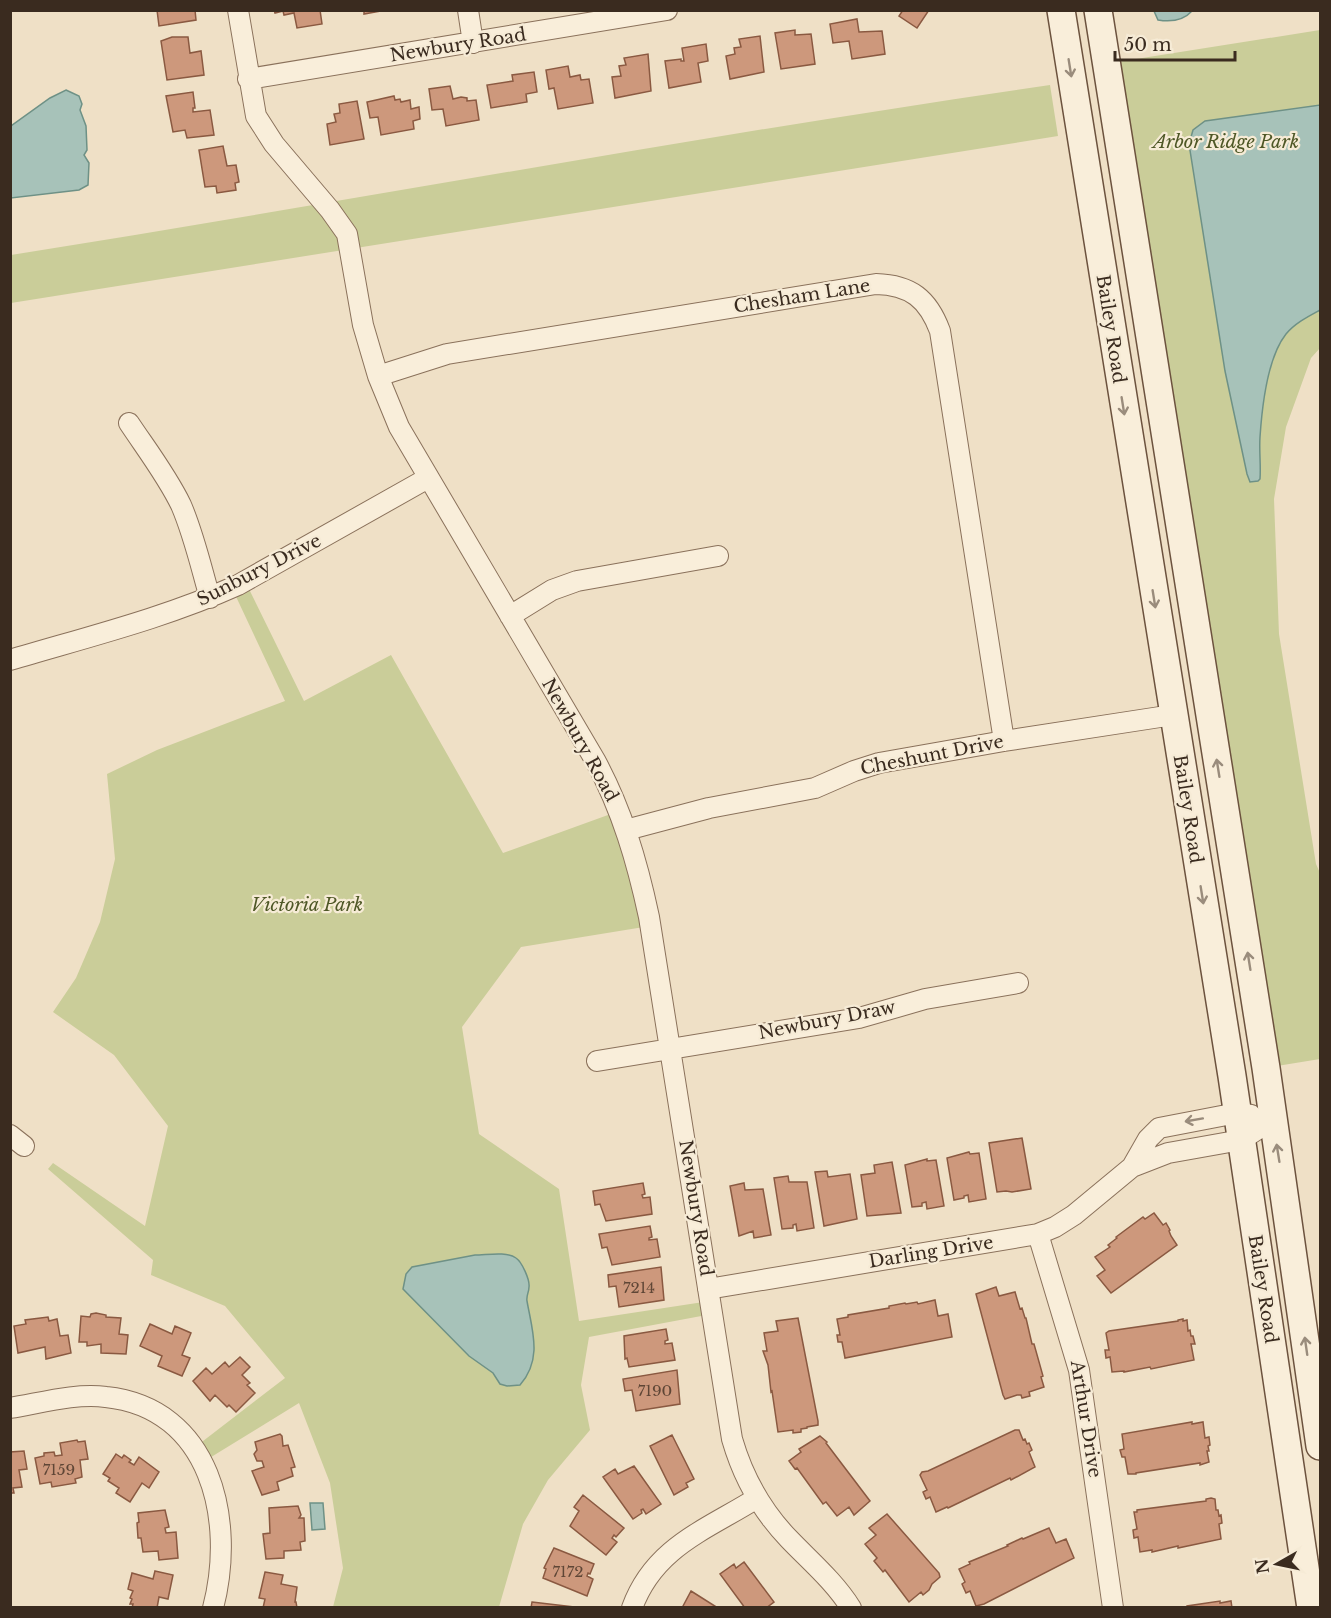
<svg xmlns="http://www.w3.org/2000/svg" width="1331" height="1618" viewBox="0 0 1331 1618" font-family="'Libre Baskerville',serif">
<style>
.green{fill:#cacd99}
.water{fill:#a7c2b9;stroke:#6e9186;stroke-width:1.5}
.building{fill:#cd987c;stroke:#8a5941;stroke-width:1.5}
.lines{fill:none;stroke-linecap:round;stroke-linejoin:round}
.street-casing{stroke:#8a715b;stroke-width:22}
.secondary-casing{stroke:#6c523e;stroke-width:30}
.street{stroke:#f9eeda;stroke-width:20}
.secondary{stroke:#f9eeda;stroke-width:27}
.oneway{stroke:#9a8c7c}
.labels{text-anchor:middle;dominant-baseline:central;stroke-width:4.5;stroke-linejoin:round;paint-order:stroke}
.number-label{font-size:15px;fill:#5f4636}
.street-label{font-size:18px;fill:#3a2b1f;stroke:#f6ebd6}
.park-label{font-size:18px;font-style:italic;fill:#4e5726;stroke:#f6ebd6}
</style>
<rect width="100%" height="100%" fill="#efe0c6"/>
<path class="green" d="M1320,30V348L1311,358L1286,427L1274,499L1279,634L1316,864L1320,873V1059L1277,1066L1117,62Z
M1050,85L1058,136L11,303V255C357,200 703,135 1050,85Z
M245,581L304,701L391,655L503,853L619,811L650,926L521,947L462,1027L479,1134L559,1189L579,1321L710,1301L712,1314L589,1337L581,1385L590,1430L548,1480L523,1524L499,1607H333L343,1568L330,1483L299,1403L203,1462L194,1448L285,1378L225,1306L151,1275L153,1260L48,1169L53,1163L145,1226L168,1126L114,1055L53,1012L76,978L100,922L115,859L107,774L157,750L285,701L232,588Z"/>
<path class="water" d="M1154,11V10L1192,11C1183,21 1170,22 1158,20Z
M66,90L79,96L82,104L80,110L86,126L87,150L84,155L89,163L88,185L79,190L11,198V126L50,98Z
M1320,105V310C1309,316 1295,323 1286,334C1267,358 1262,407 1260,437C1259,451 1261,465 1260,479L1258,481L1250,482L1247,474L1225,371L1189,144L1193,130L1205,121Z
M475,1255C487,1255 506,1251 516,1258C522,1262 530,1280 529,1287C529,1292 526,1296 527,1301C532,1330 543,1359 520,1385L507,1386L500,1384L493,1373L469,1356L403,1289L406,1274L412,1267Z
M310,1503H323L325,1529L312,1530Z"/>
<path class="building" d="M157,10H195L196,20L159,26Z
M274,10H320L322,24L297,28L294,13L284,15L283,11L275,13Z
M364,10H386L364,14Z
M903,10H929L917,28L899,16Z
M857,19L859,32L882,31L885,54L852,59L849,41L833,43L830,24Z
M795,30V35L811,34L815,64L781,69L775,33Z
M760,36L764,72L730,79L726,56L735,54L734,48L741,47L739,39Z
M172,37H188L190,53L201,51L204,75L167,80L161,41Z
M706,44L708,61L698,63L701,82L669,88L665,61L681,59V61H684L682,48Z
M648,54L651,91L615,98L612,77L621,76L619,66L626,65L624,58Z
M568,66L570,77L580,75L581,80L589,79L593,103L558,109L554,88L549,89L546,70Z
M534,72L537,92L526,94L527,102L491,108L487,85L513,81L512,75Z
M450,86L453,99L461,97L467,98V101L476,100L479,120L446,126L443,109L432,110L429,89Z
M193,92L195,108H193V112L210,110L214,135L187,138L185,130L173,132L166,96Z
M394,96L395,100L400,99L401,102L410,100L411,109L419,107L420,119L413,121L414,129L381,135L378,117L370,118L367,102Z
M357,101L364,139L330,145L327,124L336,122L334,114L340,113L339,104Z
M223,146L227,166L236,165L239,182L235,183L236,190L217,193L216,186L205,187L199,150Z
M1022,1138L1031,1189L1012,1192L1006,1191L997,1192L989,1143Z
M969,1152L970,1154L979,1153L986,1199L969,1202L968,1195L964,1196V1198L954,1200L947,1158Z
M927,1159V1161L936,1160L944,1206L927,1209L926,1202L922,1203V1206L912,1207L905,1165Z
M892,1162L901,1213L867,1216L861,1175L875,1173L874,1165Z
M827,1171L828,1177L850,1174L857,1219L824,1226L815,1172Z
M788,1176L789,1182H807L814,1228L797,1231L796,1224L793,1225V1228L782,1229L774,1178Z
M643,1183L645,1194L642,1195L643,1198L650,1197L652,1214L606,1221L600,1204L595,1205L593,1191Z
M744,1183L745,1190L763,1189L771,1235L754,1238L753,1231L739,1236L730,1186Z
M1154,1213L1163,1225L1166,1223L1170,1230L1169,1231L1171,1236L1177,1245L1111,1293L1097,1276L1105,1270L1095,1257L1110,1247L1108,1245L1117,1238L1116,1237L1143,1217L1145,1219Z
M650,1226L652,1237L649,1238V1240L657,1239L660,1257L612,1265L607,1247L602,1248L599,1234Z
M661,1267L664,1300L619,1307L616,1286L609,1287L608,1275Z
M996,1287L999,1296L1015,1292L1020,1309L1022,1308L1025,1318H1026L1032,1344H1034L1043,1376L1041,1377L1044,1387L1029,1392L1030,1396L1022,1398L1021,1395H1017L1005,1399L1003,1395L976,1294Z
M935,1300L938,1316L948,1314L952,1337L845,1358L842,1342H838L837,1335H840L837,1319L848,1317V1315L889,1308V1306L905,1303L906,1304L917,1302L918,1304Z
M96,1313L106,1315V1317L121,1318L119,1334L128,1335L126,1354L101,1353V1344L87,1346V1342H79L81,1316L90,1317L91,1314Z
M48,1317L49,1321L57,1319L60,1336L68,1335L71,1353L46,1359L45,1347L18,1353L14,1326L26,1324L25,1320Z
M798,1318L818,1421V1425L807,1427V1428L801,1429V1432L793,1433V1430L778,1432L772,1391L771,1392L768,1365L763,1351H767L764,1333L778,1331L776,1321Z
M1183,1319V1321L1187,1320L1188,1331L1190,1330L1191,1336H1193L1195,1344H1191L1194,1360L1151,1369L1150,1367L1124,1372V1371L1112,1372L1110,1357L1106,1358L1105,1350H1109L1106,1333L1109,1331L1178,1321V1320Z
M150,1324L172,1334L175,1326L191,1333L182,1355L190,1358L182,1376L158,1366L162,1356L140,1346Z
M666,1329L668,1340L665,1341V1344L672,1343L675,1360L629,1367L627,1358L625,1359L624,1336Z
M240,1357L250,1367L242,1375L250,1383L247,1385L255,1393L236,1412L229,1405L227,1407L215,1395L210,1401L193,1381L206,1368L212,1374L225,1362L229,1367Z
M677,1370L680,1404L636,1411L632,1390L625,1391L623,1379Z
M1192,1422V1424L1203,1422L1205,1438L1209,1437L1210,1445L1208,1446L1209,1451H1207L1209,1462L1200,1465V1463L1136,1473V1474H1128L1125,1457H1122L1120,1450L1124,1449L1122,1434Z
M1015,1430H1019L1023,1440L1025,1439L1027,1444L1029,1443L1032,1450L1029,1452L1035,1467L1011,1480L1010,1478L948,1508L947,1507L936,1512L930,1497L926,1499L923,1492L927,1490L920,1475L922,1472L928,1471Z
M280,1434L282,1436L283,1446L288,1445L295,1467L291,1468L293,1476L277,1482L279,1490L262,1495L252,1471L264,1467L262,1461H257L254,1454L257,1450L255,1442Z
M672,1435L694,1479L686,1483L688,1487L674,1495L650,1446Z
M820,1436L827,1442L826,1443L870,1501L854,1515L849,1507L837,1516L826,1502L823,1504L797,1468L795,1469L789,1461L801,1452L799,1449Z
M77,1440L78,1442L85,1441L88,1459L80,1460L82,1477L75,1479L76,1483L52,1487L51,1482L40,1484L35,1458L44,1456V1453L54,1452L55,1456L62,1455L60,1443Z
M24,1451L27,1469L19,1470L22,1487L13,1488L14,1493H10V1452Z
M116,1454L122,1458L124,1455L131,1460L129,1462L134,1465L139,1457L159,1472L149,1488L142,1483L130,1502L116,1493L119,1488L108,1481L110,1478L103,1474Z
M634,1466L661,1504L646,1514L643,1509L641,1510L642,1513L633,1519L603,1477L615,1469L618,1474Z
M583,1495L624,1528L616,1537L614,1535L612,1538L617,1542L606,1555L570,1526L579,1511L574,1507Z
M1211,1498L1215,1499L1216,1510H1218L1219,1516L1221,1515L1222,1523L1219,1524L1221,1539L1178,1548V1546L1152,1552V1550L1140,1552L1138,1537L1134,1538L1133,1530L1137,1529L1134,1512H1137V1510L1206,1501V1499Z
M298,1506L301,1515L299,1518H304L305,1541L300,1542L301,1550L284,1551V1558L266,1559L263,1534L270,1533L269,1508Z
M165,1510L169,1527L165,1528L166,1533L176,1532L178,1558L159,1560L158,1551L143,1552L141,1538H138L137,1523L139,1522L138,1513Z
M887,1514L939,1573L940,1577L932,1584L929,1590L923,1595L921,1592L909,1602L885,1570L883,1572L874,1561L877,1558L865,1544L876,1535L869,1528Z
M1049,1528L1056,1543L1066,1539L1074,1558L984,1604L976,1606L970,1591L966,1593L962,1584L965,1582L959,1569L970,1564L969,1562L1008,1546L1007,1545L1022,1538L1023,1539Z
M554,1548L594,1564L590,1574L588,1573L587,1576L593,1579L587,1596L543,1578L546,1569L544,1568Z
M744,1562L774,1602L766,1608H745L720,1574L734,1564L736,1568Z
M155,1571L173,1575L168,1599L159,1597L157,1608H132L133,1604H130L132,1599L130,1598L133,1591L128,1589L132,1573L153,1579Z
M265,1572L283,1575L281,1584L297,1587L295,1602H296L297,1608H263L265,1599L259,1598Z
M691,1591L718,1608H682Z
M1220,1601V1603L1231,1601L1232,1608H1187V1606Z
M532,1602L583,1608H531Z"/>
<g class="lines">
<g class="street-casing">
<path id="street" d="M238,10L256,116L274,144L330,210L347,234L363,325L378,376L399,427L595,760C622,810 637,861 649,917L732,1439C743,1477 761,1510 789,1539C810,1561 834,1581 851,1608
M468,10L473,43
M248,79L667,10
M378,376L447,354L876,284C911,285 928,299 940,331L1004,741
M129,423C147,450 167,476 181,505C194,535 201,567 210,598
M510,616L552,590L577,581L718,556
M10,660C87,637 165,618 238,585L428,478
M626,830L709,808L815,788L854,771L879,763L1004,741L1173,715
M597,1061L859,1018L925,999L1018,983
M10,1135L24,1146
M1132,1167L1148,1139L1159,1128L1237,1113L1251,1115
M1038,1234L1079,1370L1113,1608
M708,1289L1038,1234L1055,1227L1074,1215L1132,1167L1168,1153L1241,1140L1272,1120
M10,1408C41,1403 75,1393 106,1397C211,1408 236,1520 213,1608
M632,1608C654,1547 706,1530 757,1498"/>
</g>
<g class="secondary-casing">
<path id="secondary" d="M1061,10L1232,1076L1311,1608
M1098,10L1266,1068L1320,1446"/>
</g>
<use href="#street" class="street"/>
<use href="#secondary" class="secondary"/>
</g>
<defs><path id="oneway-shaft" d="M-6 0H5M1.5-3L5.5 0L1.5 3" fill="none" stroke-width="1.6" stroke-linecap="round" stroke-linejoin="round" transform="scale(1.5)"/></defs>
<g class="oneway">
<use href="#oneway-shaft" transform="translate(1070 68) rotate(81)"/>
<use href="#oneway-shaft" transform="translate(1123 406) rotate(81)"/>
<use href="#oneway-shaft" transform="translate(1154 599) rotate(81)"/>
<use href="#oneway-shaft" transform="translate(1218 768) rotate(-99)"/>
<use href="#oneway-shaft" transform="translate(1202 895) rotate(81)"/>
<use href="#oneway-shaft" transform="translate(1249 961) rotate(-99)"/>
<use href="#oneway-shaft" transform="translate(1194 1120) rotate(170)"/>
<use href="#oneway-shaft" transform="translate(1278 1153) rotate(-99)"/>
<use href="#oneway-shaft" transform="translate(1306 1346) rotate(-98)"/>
</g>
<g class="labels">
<g class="number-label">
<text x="639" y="1287">7214</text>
<text x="655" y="1390">7190</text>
<text x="59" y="1469">7159</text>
<text x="568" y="1571">7172</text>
</g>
<g class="street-label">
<text transform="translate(458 45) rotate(-9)">Newbury Road</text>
<text transform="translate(802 296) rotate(-9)">Chesham Lane</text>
<text transform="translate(1111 329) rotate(81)">Bailey Road</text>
<text transform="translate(259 570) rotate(-27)">Sunbury Drive</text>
<text transform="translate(580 740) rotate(61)">Newbury Road</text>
<text transform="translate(932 755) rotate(-11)">Cheshunt Drive</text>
<text transform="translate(1188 809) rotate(81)">Bailey Road</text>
<text transform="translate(827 1020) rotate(-11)">Newbury Draw</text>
<text transform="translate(696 1208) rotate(81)">Newbury Road</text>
<text transform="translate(931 1252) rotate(-9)">Darling Drive</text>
<text transform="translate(1263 1289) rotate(81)">Bailey Road</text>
<text transform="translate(1086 1419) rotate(81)">Arthur Drive</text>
</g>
<g class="park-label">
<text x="1226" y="142">Arbor Ridge Park</text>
<text x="307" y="905">Victoria Park</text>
</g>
</g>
<rect width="1331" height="1618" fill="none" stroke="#3a2b1f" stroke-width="24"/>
<g transform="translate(1277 1564) rotate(261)" stroke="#f6ebd6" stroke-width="4.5" paint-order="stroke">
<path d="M0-4.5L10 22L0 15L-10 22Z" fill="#3a2b1f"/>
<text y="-9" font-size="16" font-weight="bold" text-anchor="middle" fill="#3a2b1f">N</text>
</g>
<path d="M1115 51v9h120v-9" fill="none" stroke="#3a2b1f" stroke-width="3"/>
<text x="1124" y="51" font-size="18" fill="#3a2b1f" stroke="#f6ebd6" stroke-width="4.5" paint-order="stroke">50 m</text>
</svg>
